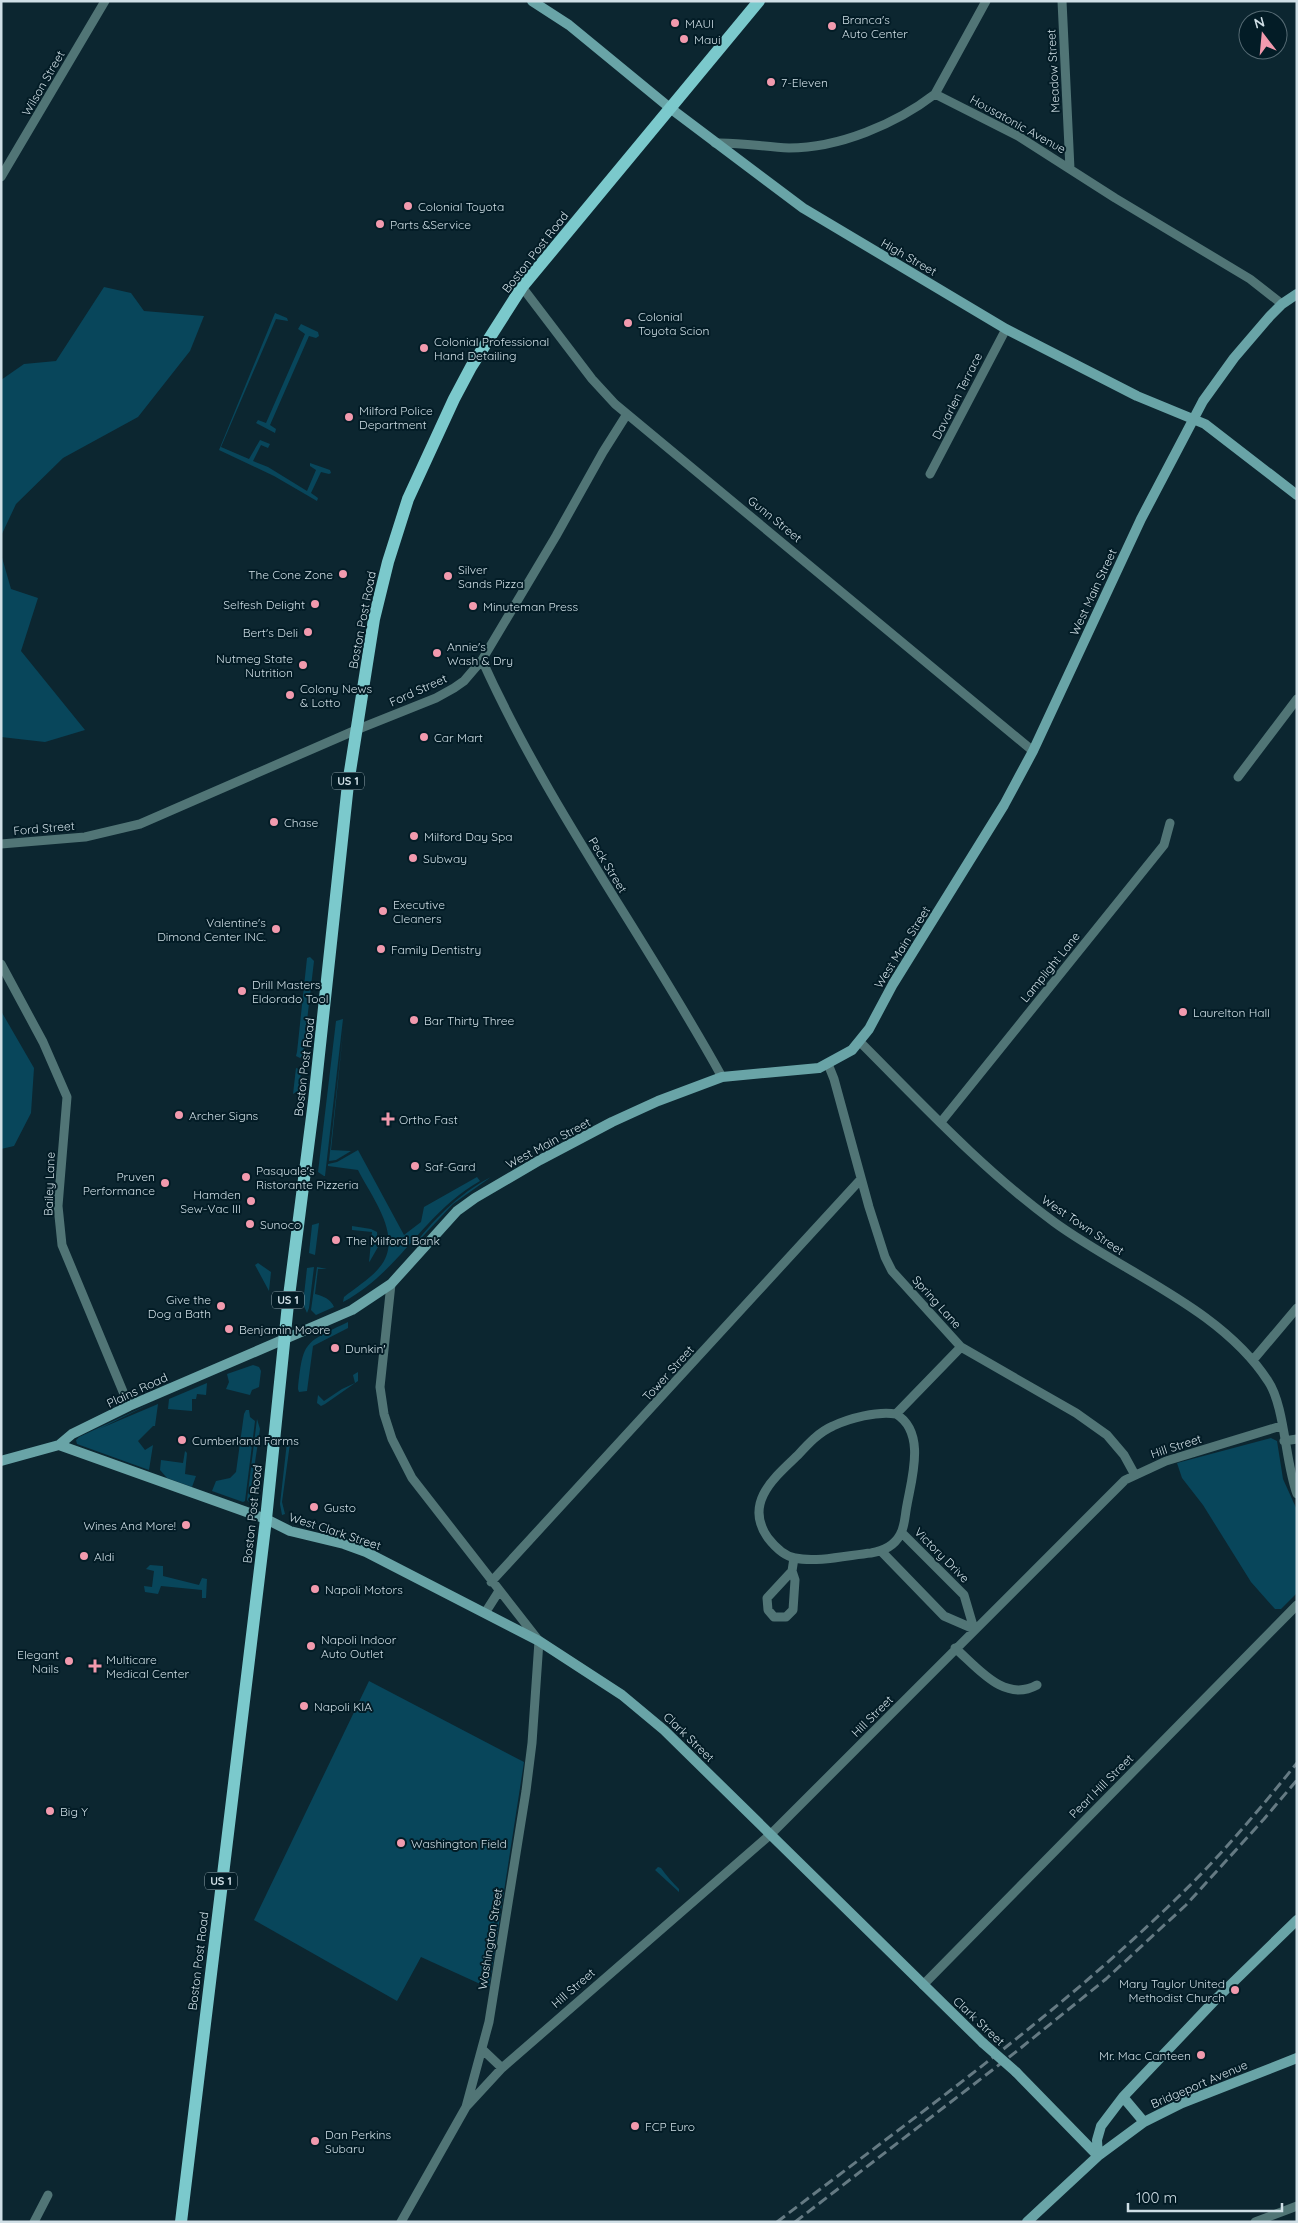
<svg xmlns="http://www.w3.org/2000/svg" width="1298" height="2223" viewBox="0 0 1298 2223" font-family="Quicksand,sans-serif">
<style>
.green{fill:#08465b}
.lines{fill:none;stroke-linecap:round;stroke-linejoin:round}
.minor{stroke:#517576;stroke-width:9}
.secondary{stroke:#69a4a7;stroke-width:10}
.primary{stroke:#7bc9cc;stroke-width:12}
.rail{stroke:#657a83;stroke-width:3;stroke-dasharray:10 5;stroke-linecap:butt}
.secondary-bridge{stroke:#69a4a7;stroke-width:10}
.poi-dot{fill:#f29aae;stroke:#031c26;stroke-width:2}
.labels{text-anchor:middle;dominant-baseline:central;stroke-width:4;stroke-linejoin:round;paint-order:stroke}
.shield{fill:#031c26;stroke:#92a4ac;stroke-width:1}
.shield-label{font-size:11px;font-weight:bold;fill:#d0dfe6}
.poi-label{font-size:12px;fill:#d0dfe6;stroke:#031c26;text-anchor:start}
.street-label{font-size:12px;fill:#d0dfe6;stroke:#031c26}
</style>
<rect width="100%" height="100%" fill="#0c2630"/>
<path class="green" d="M104,287L131,293L144,311L204,316L190,351L138,417L63,458L16,504L1,536V380L24,364L56,361Z
M275,313L287,318L288,321L276,319L221,447L249,459L260,440L270,444L268,448L261,445L253,461L268,467L307,491L316,470L310,466V463L330,470L331,473L329,474L321,472L311,493L318,498L317,501L274,476L219,450Z
M301,324L318,332L319,336L316,338L309,336L270,425L276,429L275,433L256,423L258,420L266,423L305,334L298,329Z
M1,554L11,589L38,598L21,651L85,730L45,742L1,737Z
M310,957L314,961L303,1055L300,1058L296,1056L297,1052L307,958Z
M1,1011L34,1068L31,1113L14,1146L1,1149Z
M343,1019L325,1176H324L318,1172L336,1021Z
M344,1023L331,1150L351,1151L336,1160L329,1161Z
M296,1068L301,1070L299,1090L293,1094Z
M358,1150L404,1235L421,1222L424,1207L477,1177L480,1181C424,1212 400,1272 343,1302L344,1297C355,1288 370,1279 379,1268C405,1238 372,1198 358,1170L328,1166V1164L337,1162Z
M491,1177L453,1204L411,1249C433,1220 458,1194 491,1177Z
M319,1223L315,1255L309,1253L312,1225Z
M352,1226L371,1229L377,1232L378,1247L370,1261L369,1262L372,1232L352,1230Z
M258,1263L271,1272L269,1291L255,1265Z
M314,1267L309,1308L307,1313L303,1304L307,1268Z
M317,1267L327,1269H318L315,1294C323,1296 331,1299 334,1307L316,1315L311,1310Z
M348,1322V1328L313,1346L307,1391L299,1392L298,1389C303,1341 304,1343 348,1322Z
M253,1365L259,1367L261,1371L259,1387L252,1390L250,1395L226,1389L229,1382L227,1374Z
M358,1372V1381L325,1404L321,1406L317,1403L318,1395L324,1401L342,1389L355,1383L353,1375Z
M207,1383L206,1395L197,1394L196,1399H192V1411L168,1409L169,1399Z
M156,1401L99,1429L158,1404L155,1426H153L138,1441L145,1450L153,1445L149,1470L77,1444L76,1440L79,1437Z
M246,1410H249L250,1417L255,1421L245,1501L243,1502L212,1491L216,1481L230,1478L236,1472L244,1414Z
M257,1419L260,1429L249,1502L247,1500Z
M291,1436L282,1502L285,1514L282,1515L280,1504L287,1442Z
M1271,1438L1277,1441L1283,1479L1297,1510V1593L1281,1609H1275L1251,1582L1203,1505L1182,1478L1177,1463Z
M185,1451L187,1453L185,1474L196,1476L192,1487L167,1478L160,1470L161,1460L183,1463Z
M150,1565L163,1566V1576L199,1585L202,1578L207,1579L206,1598H202V1590L161,1586L158,1594L145,1592L144,1586L152,1587L154,1571L146,1569Z
M369,1681L524,1762L489,1988L421,1957L397,2001L254,1920Z
M658,1867L661,1868C666,1875 673,1883 679,1889V1892L655,1870Z"/>
<g class="lines">
<path class="minor" d="M1062,1L1070,169
M935,94L986,1
M715,143C740,142 764,147 789,148C839,148 896,124 935,94L1018,136L1115,198L1250,279L1282,304
M1,177L105,1
M522,287L592,379L615,404L1033,751
M930,474L1006,329
M482,660C548,807 645,937 722,1077
M1238,777L1297,699
M1,844L85,837L140,824L356,730L436,698L454,688L464,681L482,660L556,536L603,452L627,414
M1,964L43,1042L67,1097L58,1206L62,1245L129,1406
M860,1042C922,1104 983,1170 1054,1222C1122,1272 1221,1308 1268,1381C1285,1406 1285,1462 1297,1494
M828,1064L834,1079L869,1207L885,1257L892,1271L961,1347L1076,1413L1107,1435L1124,1455L1135,1475
M941,1122L1164,845L1170,823
M391,1284L380,1387L384,1414L392,1439L412,1478L539,1641L532,1743L526,1791L489,2022L466,2107L401,2222
M1253,1360L1297,1308
M896,1414C877,1411 850,1418 833,1426C819,1432 808,1444 798,1455C775,1477 743,1503 768,1538C775,1547 784,1556 795,1558C816,1563 850,1555 871,1553C883,1551 894,1546 900,1535C905,1527 905,1514 907,1505C912,1477 926,1432 896,1414L961,1347
M1284,1441L1297,1439
M881,1551L944,1616L974,1629L964,1595L902,1533
M792,1571L795,1580L793,1610L786,1617H774L768,1610L767,1598L792,1571L794,1558
M491,1582L861,1179
M485,1613L499,1591
M955,1648C978,1668 1004,1703 1037,1685
M923,1985L1297,1605
M482,2049L502,2068
M466,2107L502,2068L771,1834L1125,1480L1166,1461L1281,1426
M34,2222L48,2195
M1255,2222L1297,2206"/>
<path class="secondary" d="M532,1L569,25L670,108L803,208L1006,329L1137,396L1205,424L1297,495
M59,1445L266,1519L290,1531L344,1544L366,1552L539,1641L622,1695L664,1730L983,2043
M1,1461L59,1445L72,1434L129,1406L352,1310L391,1284L457,1211L475,1198L540,1160L612,1122L658,1101L722,1077L819,1068L852,1050L869,1029L893,984L1004,805L1033,751L1141,519L1203,401L1234,358L1270,316L1282,304L1297,294
M1016,2072L1098,2156
M1123,2097L1144,2122
M1098,2156L1097,2140L1101,2126L1123,2097L1218,1997L1297,1920
M1027,2222L1098,2156L1144,2122L1182,2103L1297,2058"/>
<path class="primary" d="M181,2222L266,1519L288,1304L314,1101L348,784L374,619L388,562L408,499L454,399L471,367L522,287L759,1"/>
<path class="rail" d="M777,2222C913,2118 1054,2018 1176,1899C1220,1857 1259,1810 1297,1763
M795,2222L1017,2051L1106,1979L1186,1905L1264,1819L1297,1780"/>
<path class="secondary-bridge" d="M983,2043L1016,2072"/>
</g>
<g class="poi-dot">
<circle cx="675" cy="23" r="5"/>
<circle cx="832" cy="26" r="5"/>
<circle cx="684" cy="39" r="5"/>
<circle cx="771" cy="82" r="5"/>
<circle cx="408" cy="206" r="5"/>
<circle cx="380" cy="224" r="5"/>
<circle cx="628" cy="323" r="5"/>
<circle cx="424" cy="348" r="5"/>
<circle cx="349" cy="417" r="5"/>
<circle cx="343" cy="574" r="5"/>
<circle cx="448" cy="576" r="5"/>
<circle cx="315" cy="604" r="5"/>
<circle cx="473" cy="606" r="5"/>
<circle cx="308" cy="632" r="5"/>
<circle cx="437" cy="653" r="5"/>
<circle cx="303" cy="665" r="5"/>
<circle cx="290" cy="695" r="5"/>
<circle cx="424" cy="737" r="5"/>
<circle cx="274" cy="822" r="5"/>
<circle cx="414" cy="836" r="5"/>
<circle cx="413" cy="858" r="5"/>
<circle cx="383" cy="911" r="5"/>
<circle cx="276" cy="929" r="5"/>
<circle cx="381" cy="949" r="5"/>
<circle cx="242" cy="991" r="5"/>
<circle cx="1183" cy="1012" r="5"/>
<circle cx="414" cy="1020" r="5"/>
<circle cx="179" cy="1115" r="5"/>
<path d="M385.5 1111.5h5v5h5v5h-5v5h-5v-5h-5v-5h5z"/>
<circle cx="415" cy="1166" r="5"/>
<circle cx="246" cy="1177" r="5"/>
<circle cx="165" cy="1183" r="5"/>
<circle cx="251" cy="1201" r="5"/>
<circle cx="250" cy="1224" r="5"/>
<circle cx="336" cy="1240" r="5"/>
<circle cx="221" cy="1306" r="5"/>
<circle cx="229" cy="1329" r="5"/>
<circle cx="335" cy="1348" r="5"/>
<circle cx="182" cy="1440" r="5"/>
<circle cx="314" cy="1507" r="5"/>
<circle cx="186" cy="1525" r="5"/>
<circle cx="84" cy="1556" r="5"/>
<circle cx="315" cy="1589" r="5"/>
<circle cx="311" cy="1646" r="5"/>
<circle cx="69" cy="1661" r="5"/>
<path d="M92.5 1658.5h5v5h5v5h-5v5h-5v-5h-5v-5h5z"/>
<circle cx="304" cy="1706" r="5"/>
<circle cx="50" cy="1811" r="5"/>
<circle cx="401" cy="1843" r="5"/>
<circle cx="1235" cy="1990" r="5"/>
<circle cx="1201" cy="2055" r="5"/>
<circle cx="635" cy="2126" r="5"/>
<circle cx="315" cy="2141" r="5"/>
</g>
<g class="labels">
<g class="shield">
<rect x="332" y="772.5" width="32" height="17" rx="4"/>
<rect x="272" y="1291.5" width="32" height="17" rx="4"/>
<rect x="205" y="1872.5" width="32" height="17" rx="4"/>
</g>
<g class="shield-label">
<text x="348" y="781">US 1</text>
<text x="288" y="1300">US 1</text>
<text x="221" y="1881">US 1</text>
</g>
<g class="poi-label">
<text x="842" y="19">Branca's<tspan x="842" dy="14">Auto Center</tspan></text>
<text x="685" y="23">MAUI</text>
<text x="694" y="39">Maui</text>
<text x="781" y="82">7-Eleven</text>
<text x="418" y="206">Colonial Toyota</text>
<text x="390" y="224">Parts &amp;Service</text>
<text x="638" y="316">Colonial<tspan x="638" dy="14">Toyota Scion</tspan></text>
<text x="434" y="341">Colonial Professional<tspan x="434" dy="14">Hand Detailing</tspan></text>
<text x="359" y="410">Milford Police<tspan x="359" dy="14">Department</tspan></text>
<text x="458" y="569">Silver<tspan x="458" dy="14">Sands Pizza</tspan></text>
<text x="333" y="574" text-anchor="end">The Cone Zone</text>
<text x="305" y="604" text-anchor="end">Selfesh Delight</text>
<text x="483" y="606">Minuteman Press</text>
<text x="298" y="632" text-anchor="end">Bert's Deli</text>
<text x="447" y="646">Annie's<tspan x="447" dy="14">Wash &amp; Dry</tspan></text>
<text x="293" y="658" text-anchor="end">Nutmeg State<tspan x="293" dy="14">Nutrition</tspan></text>
<text x="300" y="688">Colony News<tspan x="300" dy="14">&amp; Lotto</tspan></text>
<text x="434" y="737">Car Mart</text>
<text x="284" y="822">Chase</text>
<text x="424" y="836">Milford Day Spa</text>
<text x="423" y="858">Subway</text>
<text x="393" y="904">Executive<tspan x="393" dy="14">Cleaners</tspan></text>
<text x="266" y="922" text-anchor="end">Valentine's<tspan x="266" dy="14">Dimond Center INC.</tspan></text>
<text x="391" y="949">Family Dentistry</text>
<text x="252" y="984">Drill Masters<tspan x="252" dy="14">Eldorado Tool</tspan></text>
<text x="1193" y="1012">Laurelton Hall</text>
<text x="424" y="1020">Bar Thirty Three</text>
<text x="189" y="1115">Archer Signs</text>
<text x="399" y="1119">Ortho Fast</text>
<text x="425" y="1166">Saf-Gard</text>
<text x="256" y="1170">Pasquale's<tspan x="256" dy="14">Ristorante Pizzeria</tspan></text>
<text x="155" y="1176" text-anchor="end">Pruven<tspan x="155" dy="14">Performance</tspan></text>
<text x="241" y="1194" text-anchor="end">Hamden<tspan x="241" dy="14">Sew-Vac III</tspan></text>
<text x="260" y="1224">Sunoco</text>
<text x="346" y="1240">The Milford Bank</text>
<text x="211" y="1299" text-anchor="end">Give the<tspan x="211" dy="14">Dog a Bath</tspan></text>
<text x="239" y="1329">Benjamin Moore</text>
<text x="345" y="1348">Dunkin'</text>
<text x="192" y="1440">Cumberland Farms</text>
<text x="324" y="1507">Gusto</text>
<text x="176" y="1525" text-anchor="end">Wines And More!</text>
<text x="94" y="1556">Aldi</text>
<text x="325" y="1589">Napoli Motors</text>
<text x="321" y="1639">Napoli Indoor<tspan x="321" dy="14">Auto Outlet</tspan></text>
<text x="59" y="1654" text-anchor="end">Elegant<tspan x="59" dy="14">Nails</tspan></text>
<text x="106" y="1659">Multicare<tspan x="106" dy="14">Medical Center</tspan></text>
<text x="314" y="1706">Napoli KIA</text>
<text x="60" y="1811">Big Y</text>
<text x="411" y="1843">Washington Field</text>
<text x="1225" y="1983" text-anchor="end">Mary Taylor United<tspan x="1225" dy="14">Methodist Church</tspan></text>
<text x="1191" y="2055" text-anchor="end">Mr. Mac Canteen</text>
<text x="645" y="2126">FCP Euro</text>
<text x="325" y="2134">Dan Perkins<tspan x="325" dy="14">Subaru</tspan></text>
</g>
<g class="street-label">
<text transform="translate(1053 71) rotate(-93)">Meadow Street</text>
<text transform="translate(43 83) rotate(-60)">Wilson Street</text>
<text transform="translate(1018 124) rotate(29)">Housatonic Avenue</text>
<text transform="translate(535 252) rotate(-52)">Boston Post Road</text>
<text transform="translate(909 257) rotate(30)">High Street</text>
<text transform="translate(957 396) rotate(-63)">Davarlen Terrace</text>
<text transform="translate(775 519) rotate(39)">Gunn Street</text>
<text transform="translate(1093 592) rotate(-65)">West Main Street</text>
<text transform="translate(362 620) rotate(-79)">Boston Post Road</text>
<text transform="translate(418 690) rotate(-24)">Ford Street</text>
<text transform="translate(44 828) rotate(-5)">Ford Street</text>
<text transform="translate(608 865) rotate(59)">Peck Street</text>
<text transform="translate(902 947) rotate(-58)">West Main Street</text>
<text transform="translate(1050 967) rotate(-51)">Lamplight Lane</text>
<text transform="translate(304 1067) rotate(-83)">Boston Post Road</text>
<text transform="translate(548 1143) rotate(-28)">West Main Street</text>
<text transform="translate(49 1184) rotate(-88)">Bailey Lane</text>
<text transform="translate(1083 1225) rotate(34)">West Town Street</text>
<text transform="translate(937 1302) rotate(48)">Spring Lane</text>
<text transform="translate(668 1373) rotate(-48)">Tower Street</text>
<text transform="translate(137 1390) rotate(-25)">Plains Road</text>
<text transform="translate(1176 1446) rotate(-18)">Hill Street</text>
<text transform="translate(252 1514) rotate(-84)">Boston Post Road</text>
<text transform="translate(335 1531) rotate(18)">West Clark Street</text>
<text transform="translate(942 1555) rotate(45)">Victory Drive</text>
<text transform="translate(872 1716) rotate(-45)">Hill Street</text>
<text transform="translate(689 1737) rotate(44)">Clark Street</text>
<text transform="translate(1101 1786) rotate(-45)">Pearl Hill Street</text>
<text transform="translate(490 1939) rotate(-81)">Washington Street</text>
<text transform="translate(198 1961) rotate(-83)">Boston Post Road</text>
<text transform="translate(573 1988) rotate(-41)">Hill Street</text>
<text transform="translate(979 2021) rotate(43)">Clark Street</text>
<text transform="translate(1199 2084) rotate(-23)">Bridgeport Avenue</text>
</g>
</g>
<rect width="1298" height="2223" fill="none" stroke="#d0dfe6" stroke-width="5"/>
<g transform="translate(1263 35) rotate(344)"><circle r="24" fill="#031c26" stroke="#556a73"/>
<path d="M0-4L9 19L0 12L-9 19Z" fill="#f29aae"/>
<text y="-8" font-size="14" font-weight="bold" text-anchor="middle" fill="#d0dfe6">N</text>
</g>
<path d="M1128 2203v8h154v-8" fill="none" stroke="#d0dfe6" stroke-width="2.5"/>
<text x="1136" y="2203" font-size="15" fill="#d0dfe6" stroke="#031c26" stroke-width="4" paint-order="stroke">100 m</text>
</svg>
